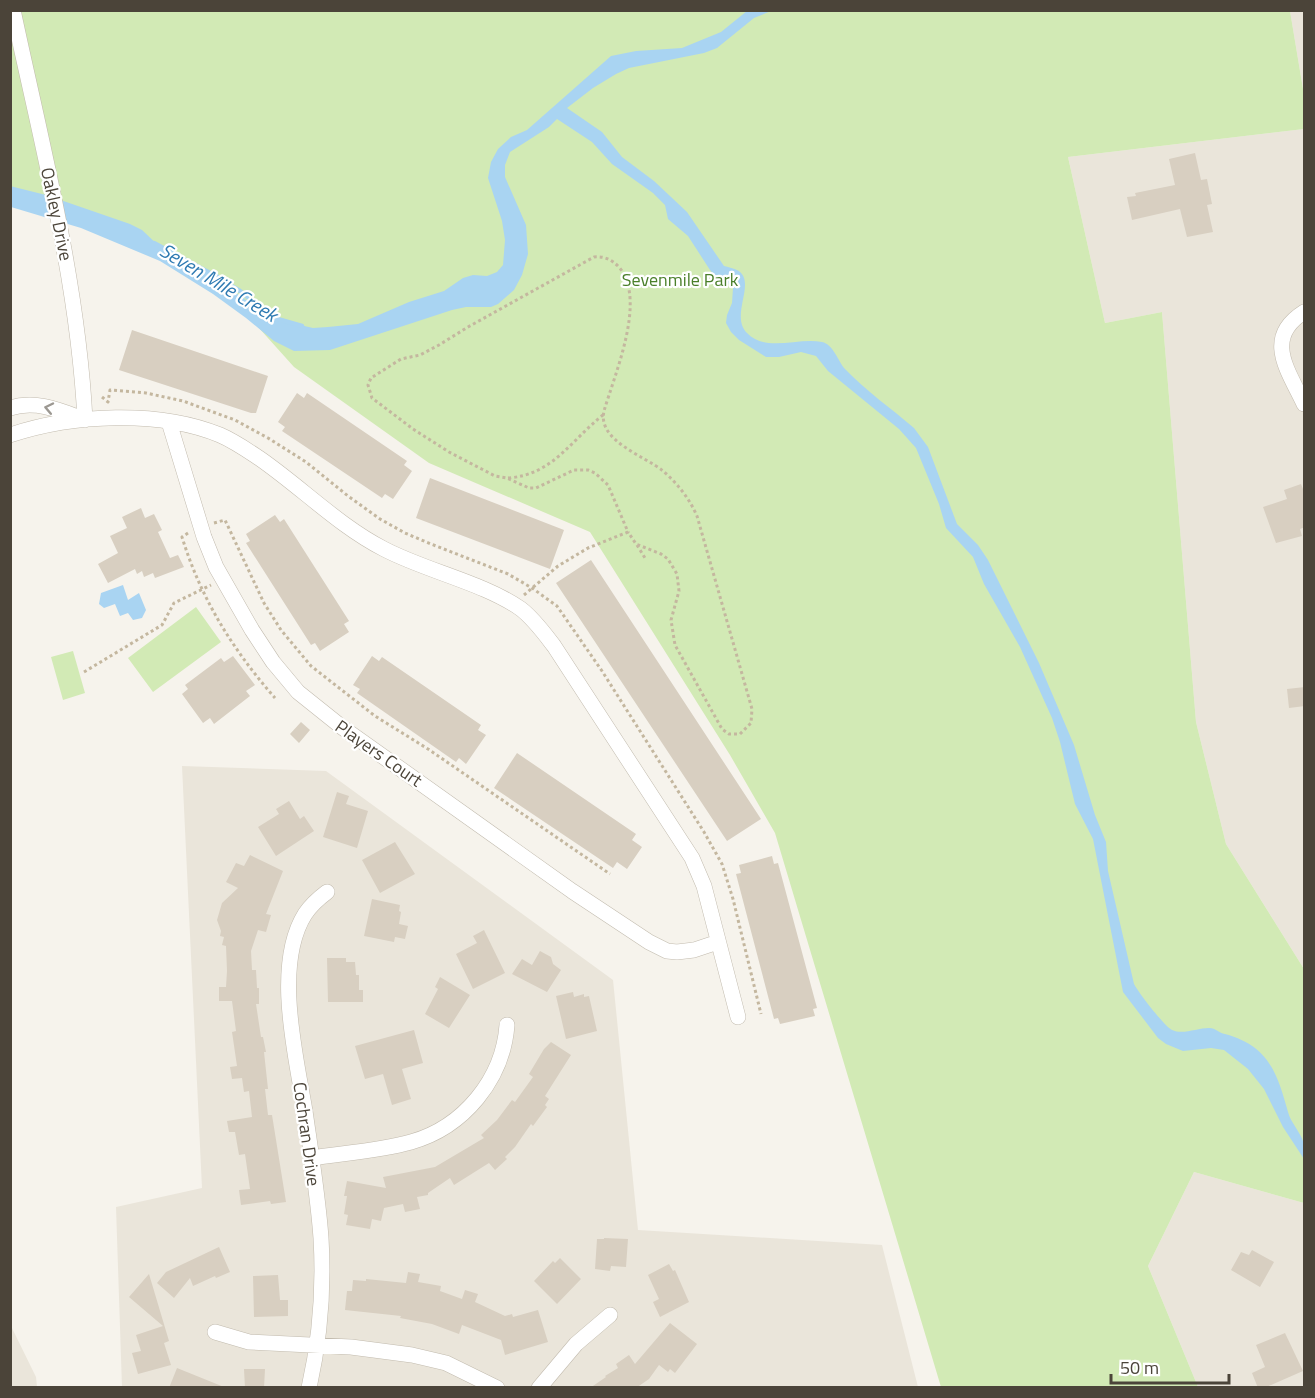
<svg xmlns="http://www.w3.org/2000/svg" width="1315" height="1398" viewBox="0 0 1315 1398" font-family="'Titillium Web',sans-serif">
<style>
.residential{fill:#eae5da}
.green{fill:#d2eab5}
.water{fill:#a9d4f2}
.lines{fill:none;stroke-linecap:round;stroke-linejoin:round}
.stream{stroke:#a9d4f2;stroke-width:4.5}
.building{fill:#d8cfc1}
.street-casing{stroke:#c2bbae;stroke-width:16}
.path{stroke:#c4b79f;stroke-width:3;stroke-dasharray:3 3;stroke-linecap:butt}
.street{stroke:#fff;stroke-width:15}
.oneway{stroke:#9c9892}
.labels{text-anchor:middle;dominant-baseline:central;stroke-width:4.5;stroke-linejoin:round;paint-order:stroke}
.street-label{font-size:18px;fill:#4b4439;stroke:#fff}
.park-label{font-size:18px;fill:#4a7f2a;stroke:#fff}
.water-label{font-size:20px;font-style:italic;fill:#2e7ab2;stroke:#fff}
</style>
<rect width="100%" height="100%" fill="#f6f3ec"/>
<path class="residential" d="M1290,11H1304V95Z
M1304,129V969L1226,844L1196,722L1162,312L1105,323L1068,157Z
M182,766L326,771L613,980L638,1230L882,1245L918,1387H122L116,1207L202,1188Z
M1194,1172L1304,1203V1387H1198L1148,1266Z
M10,1324L36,1377L37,1387H11Z"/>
<path class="green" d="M11,11H1290L1304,95V129L1068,157L1105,323L1162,312L1196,722L1226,844L1304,969V1203L1194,1172L1148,1266L1198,1387H941L775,833L730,755L590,532L429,463L294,367L231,297L115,229L11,196Z
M196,607L221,642L153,692L128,658Z
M73,651L85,693L63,700L51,657Z"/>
<path class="water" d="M747,11H771L754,18L717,48L704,53L629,68L616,74L593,88L567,108L602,132L622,157L654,181L687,212L724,266C728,267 733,268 737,270C758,281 729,315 747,333C766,353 798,337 822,342C833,344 838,361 845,369C866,391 892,409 914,428L928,447L957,524L978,545L988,560L1039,663L1074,745L1095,815L1106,842L1108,871L1134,984C1138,992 1165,1027 1172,1030C1183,1035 1197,1028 1209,1028C1216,1028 1219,1033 1225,1034C1269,1046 1277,1073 1288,1112C1291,1123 1299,1130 1303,1141C1306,1146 1304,1153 1304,1159L1283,1127L1264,1089L1248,1069L1224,1050L1211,1048L1183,1051L1166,1044L1158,1038L1123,992L1093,839L1075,804L1060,742L1052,718L1020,647L984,584L973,557L946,528L939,504L916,448L899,429L828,371L816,356L801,352L779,357H766L739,340L731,332L726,323L727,315L732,303L733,288L728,283L716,277L710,270L688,236L668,219L665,205L653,193L612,164L592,142L557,119L549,127L510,152L505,165V177L526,225L528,254L522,275L514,290L498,304L491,307H466L452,310L330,350L294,351L274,341L246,318L213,294L160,261L81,228L11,207L10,186L46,195L130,224L142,230L161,248L185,263L216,273L226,280L236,293L246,300L258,304L266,314L278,320L313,328L328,327L358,324L409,302L444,291L463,278L473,275L487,276L497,272L503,265L505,240L502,221L488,178L491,162L498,149L511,137L527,130L611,56L636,51L682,48L721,32Z
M123,585L128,600L139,593L146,610L142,618L133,620L128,613L120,616L115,604L104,608L99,604L101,593Z"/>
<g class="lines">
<path class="stream" d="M154,243L210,273
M225,282L240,291L274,318L302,326"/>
</g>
<path class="building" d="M1195,153L1201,180L1207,179L1212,204L1207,205L1213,232L1187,237L1180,209L1132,220L1127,197L1136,196L1135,193L1175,185L1169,159Z
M132,330L268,376L256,413H251L119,370Z
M297,393L304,398L307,393L407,461L404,465L412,471L393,499L385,494L382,498L282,431L285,427L278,422Z
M430,478L564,530L550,569L416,518Z
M1301,484L1305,494V527L1300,529L1302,536L1276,543L1263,507L1287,499L1284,490Z
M141,508L145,518L154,514L162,530L158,532L170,558L178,555L184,567L155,578L153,573L144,577L142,571L137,574L135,569L108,583L98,564L118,553L110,536L127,528L122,517Z
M275,515L280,522L284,519L349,621L344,624L349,632L320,651L315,643L311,645L246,543L250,541L246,534Z
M591,560L761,819L727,841L556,583Z
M233,656L255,685L246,691L250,696L214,724L210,718L203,723L182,694L188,689L185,685L221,658L224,662Z
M372,656L379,661L382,657L481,725L478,730L486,735L466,764L459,758L456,762L357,693L360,689L353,685Z
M1305,687V706L1289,708L1287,689Z
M301,722L310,730L299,743L290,734Z
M517,753L636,834L632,840L642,847L627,869L617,862L613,868L494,788Z
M337,792L349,796L346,804L368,811L357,848L323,837Z
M289,801L300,819L304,816L314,831L276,856L258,827L279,814L276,809Z
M395,842L415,874L380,893L362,860Z
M250,855L283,871L266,914L271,915L266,932L258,930L251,951L252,970H256L257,988H259V1004H256L261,1037H263L266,1052H264L268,1089H265L268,1115H272L286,1202L271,1204L270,1201L241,1205L239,1190L250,1189L245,1154L239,1155L235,1132H229L227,1121L252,1117L249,1091L244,1092L242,1078L232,1079L230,1067L237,1066L232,1032L236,1031L232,1001H219V987H226L227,971L226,946L222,945L224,937L220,936L221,931L217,920L222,903L238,888L226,882L236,863L244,866Z
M772,856L774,864L778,863L817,1008L813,1009L815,1016L780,1024L778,1018L774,1019L736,874L741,873L739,865Z
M372,899L400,905L399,911L401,912L399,924L408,926L405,939L395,937L394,942L364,936Z
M484,930L505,973L473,989L456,954L477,943L473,936Z
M540,951L551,957L553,964L561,970L547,992L512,974L522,959L532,965Z
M327,958H346V962H355L356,975H359V990H363V1002H328Z
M440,977L470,995L449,1028L425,1014L438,989L435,987Z
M573,992L574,997L584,994V997L589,996L597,1031L566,1039L556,996Z
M414,1030L423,1063L402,1069L411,1099L392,1105L383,1074L365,1079L355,1046Z
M551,1042L571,1055L545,1096L549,1099L545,1105L547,1107L533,1126L531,1124L515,1147L505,1157L507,1159L495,1170L489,1163L454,1185L450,1178L428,1193V1195L417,1197L420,1209L405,1212L403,1204L384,1208L381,1221L372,1219L370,1229L346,1225L348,1215L344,1214L347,1196H344L347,1181L386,1188L383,1177L435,1167L484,1138L481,1135L497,1120L512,1100L515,1102L533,1077L529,1074L544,1049Z
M604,1238L628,1239L626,1267L611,1266L610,1271L595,1269L597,1239H604Z
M219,1247L230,1272L216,1278L215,1276L193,1286L190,1278L174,1298L157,1283L166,1272Z
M1252,1250L1274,1262L1260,1287L1231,1270L1241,1252L1249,1255Z
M560,1258L581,1279L557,1304L534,1281L553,1261L555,1263Z
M669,1264L673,1271L675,1270L689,1302L660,1317L653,1302L659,1299L648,1275Z
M408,1272L420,1274L418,1282L441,1286L440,1291L462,1299L465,1290L478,1294L475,1302L505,1316L512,1314L513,1317L538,1310L548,1342L505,1355L501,1340L462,1325L459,1334L432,1324L400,1318L401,1316L345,1310L347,1291H352L353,1280L366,1281V1279L406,1283Z
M149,1274L169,1341L164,1343L171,1365L138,1374L132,1353L141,1351L136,1335L163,1326L129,1297Z
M278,1275L280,1300H288V1316L254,1317L253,1276Z
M670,1323L697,1344L675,1373L670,1369L668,1372L659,1365L649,1379L636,1388H590L606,1377L605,1376L618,1368L616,1364L629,1355L635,1364Z
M1285,1333L1303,1371L1264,1388H1258L1252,1373L1265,1367L1256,1345Z
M177,1368L224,1387V1388H169Z
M244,1369H265L264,1388H245Z"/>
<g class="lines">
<g class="street-casing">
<path id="street" d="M13,10C42,146 78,281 85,420
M1304,312C1263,338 1288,370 1304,404
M10,408C36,400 59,410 83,419
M169,422L204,537L216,567L252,630L273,662L298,692L343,728L572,891L649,942L667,951L677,952L694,950L718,942
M10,435C73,414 159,410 220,435C234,441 247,450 259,458C301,487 339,526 384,549C426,571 484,583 521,609C534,619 544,633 554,646L692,858L704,886L738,1017
M311,1158C344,1153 379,1151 411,1142C464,1127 503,1079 507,1025
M215,1332L249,1342L351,1347L412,1355L446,1363L497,1388
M309,1388C320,1339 324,1288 321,1238C318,1196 311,1153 305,1111C296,1056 273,965 305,914C311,905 319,898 327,892
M539,1388L576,1344L610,1315"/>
</g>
<path class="path" d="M102,397L108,402L110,390L146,393L183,401L235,420L268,438L306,462L348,496L380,519L405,533L431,544L508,574L532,588L557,606L602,671L704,832L722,864L733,899L761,1014
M508,478C553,475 571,440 603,415
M214,523L225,520L264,603L281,630L311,666L375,716L428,749L610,874
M188,533L182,537C201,599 233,650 275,698
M637,545L645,558
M524,595L558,566L588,548L628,532L608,485L595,473L588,470H574L536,488H529L507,478L495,476L449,452L413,429L372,398L368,385L371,378L401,359L420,355L439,345L468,327L594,257C605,256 612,260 619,267C647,300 615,373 604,411C597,441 645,456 663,471C678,484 689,498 697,516L752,709L751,723L740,734H729L722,729L675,645L671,620L679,591L677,574L668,559L661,554L636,544L628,532
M84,672L162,625L174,603L211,585"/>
<use href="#street" class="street"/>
</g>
<defs><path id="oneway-chevron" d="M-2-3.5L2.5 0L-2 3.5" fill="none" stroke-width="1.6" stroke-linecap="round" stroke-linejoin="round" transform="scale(1.5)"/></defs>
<use class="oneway" href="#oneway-chevron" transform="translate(49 408) rotate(-168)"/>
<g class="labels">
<g class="street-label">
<text transform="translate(57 214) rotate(78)">Oakley Drive</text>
<text transform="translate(379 753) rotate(35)">Players Court</text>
<text transform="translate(307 1134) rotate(82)">Cochran Drive</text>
</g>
<g class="park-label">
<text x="680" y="279">Sevenmile Park</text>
</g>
<g class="water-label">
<text transform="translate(219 282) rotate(31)">Seven Mile Creek</text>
</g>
</g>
<rect width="1315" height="1398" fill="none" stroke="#4b4439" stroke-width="24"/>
<path d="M1111 1374v9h118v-9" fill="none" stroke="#4b4439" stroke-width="3"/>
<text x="1120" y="1374" font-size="18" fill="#4b4439" stroke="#ffffff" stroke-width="4.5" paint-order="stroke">50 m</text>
</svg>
